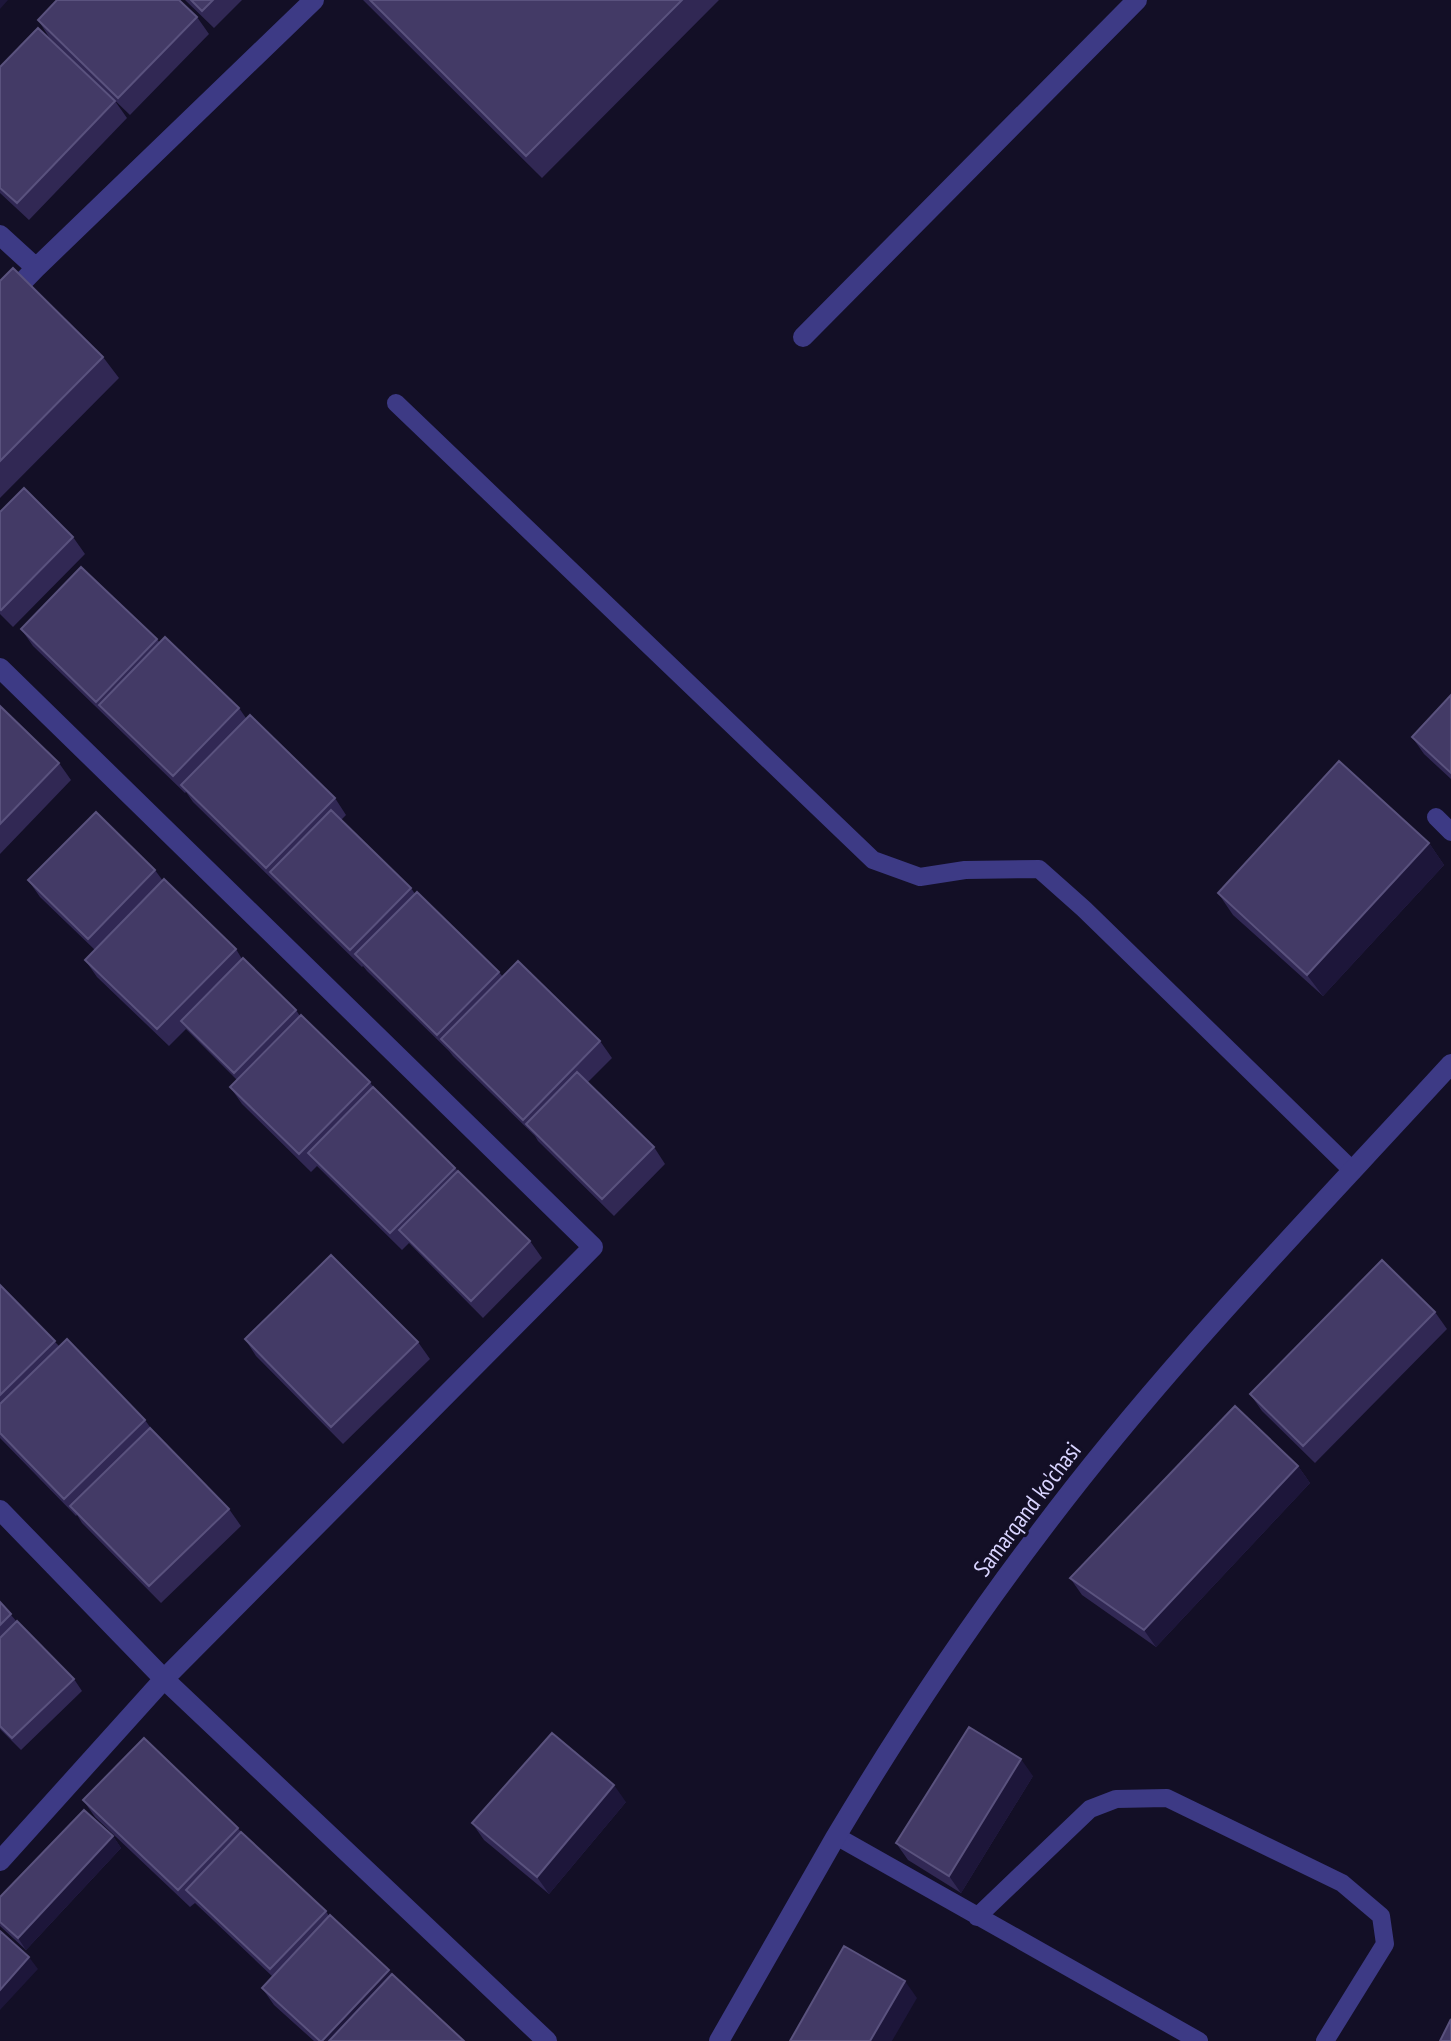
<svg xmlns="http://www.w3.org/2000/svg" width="1451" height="2041" viewBox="0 0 1451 2041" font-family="'PT Sans Narrow',sans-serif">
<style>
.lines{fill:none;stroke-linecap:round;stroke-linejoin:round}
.service{stroke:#3d3a85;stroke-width:18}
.minor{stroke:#3d3a85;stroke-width:20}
.wall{fill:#312854}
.shaded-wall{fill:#1d163a}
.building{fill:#433a66;stroke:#5a527e;stroke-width:2}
.labels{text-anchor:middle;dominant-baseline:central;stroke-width:6;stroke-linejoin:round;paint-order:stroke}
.street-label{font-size:24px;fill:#d9d4ff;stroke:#130f26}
</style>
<rect width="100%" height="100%" fill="#130f26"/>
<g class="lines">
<path class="service" d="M396,403L873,860L920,877L965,870L1039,869L1084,909L1353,1171
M1436,817L1451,832
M836,1836L1199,2041
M977,1917L1090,1809L1116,1799L1167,1798L1342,1883L1381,1916L1385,1944L1325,2041"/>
<path class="minor" d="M0,235L36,268
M0,305L36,268L314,0
M803,337L1137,0
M0,668L593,1247L164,1679L0,1861
M0,1510L164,1679L547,2041
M719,2041C758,1973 796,1905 835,1838C897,1734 964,1632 1037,1536C1162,1368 1310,1218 1451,1064"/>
</g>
<path class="wall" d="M185,0H242L214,28Z
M363,0H719L542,178Z
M197,17L209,34L130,115L49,37L38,20Z
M0,67L115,101L127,118L29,220L0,193Z
M0,281L103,357L119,378L0,498Z
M0,512L73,537L85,554L13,627L0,614Z
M21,629L157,639L160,643L239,708L246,718L335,798L346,815L341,820L411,888L415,894L499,972L503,977L600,1041L612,1058L588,1082L654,1147L665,1164L614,1216L538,1141L535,1136L453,1056L449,1051L367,971L363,966L362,967L193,802L186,792L185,793L33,646Z
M1451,695V779L1424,754L1412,737Z
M0,706L59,763L71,780L0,854Z
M1429,843L1444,865L1323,996L1233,915L1218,893Z
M155,870L163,881L236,949L242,959L296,1010L300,1016L370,1082L375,1090L530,1241L542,1258L483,1318L409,1243L402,1250L317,1166L311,1172L242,1104L230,1087L237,1080L186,1029L169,1046L97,977L85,960L95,950L40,897L28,880Z
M0,1285L59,1346L145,1420L155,1434L229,1509L241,1526L161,1603L82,1523L77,1515L76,1516L0,1438Z
M1435,1312L1447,1329L1315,1463L1262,1411L1250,1394Z
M245,1339L418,1342L430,1359L343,1444L256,1356Z
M1298,1466L1310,1483L1156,1647L1082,1595L1070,1578Z
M0,1602L17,1622L74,1679L82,1691L21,1750L0,1729Z
M1033,1776L961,1893L908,1860L896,1843Z
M83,1800L238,1828L241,1832L326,1911L329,1916L464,2041H314L274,2005L262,1988L273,1977L195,1903L190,1907L95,1817Z
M626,1802L549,1894L484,1840L472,1823Z
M113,1836L121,1848L26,1950L0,1926V1897Z"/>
<path class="shaded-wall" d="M0,0H8L0,9Z
M1429,843L1444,865L1323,996L1307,975Z
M1298,1466L1310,1483L1156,1647L1144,1630Z
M1021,1759L1033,1776L961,1893L949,1876Z
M614,1785L626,1802L549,1894L537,1877Z
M113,1836L121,1848L26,1950L18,1938Z
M29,1957L38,1969L0,2010V1990Z
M389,1970L401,1987L350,2041H322Z
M905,1981L917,1998L892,2041H870Z"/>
<path class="building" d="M57,0H179L197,17L118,98L38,20Z
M191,0H213L202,11Z
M370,0H682L526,156Z
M38,28L115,101L17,203L0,188V67Z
M13,268L103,357L0,461V281Z
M24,488L73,537L1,610L0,609V512Z
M81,567L157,639L96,702L21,629Z
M165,637L239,708L173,776L99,705Z
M1451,695V773L1412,737Z
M0,706L59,763L0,824Z
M250,715L335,798L266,868L181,785Z
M1339,761L1429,843L1307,975L1218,893Z
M331,810L411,888L350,950L270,872Z
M96,812L155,870L88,939L28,880Z
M164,879L236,949L157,1029L85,960Z
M417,892L499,972L437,1035L355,954Z
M243,958L296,1010L234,1073L181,1021Z
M518,961L600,1041L523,1120L441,1039Z
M301,1015L370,1082L299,1154L230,1087Z
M577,1072L654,1147L602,1199L526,1124Z
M373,1087L455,1168L390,1233L308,1153Z
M458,1171L530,1241L471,1301L399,1230Z
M331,1255L418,1342L331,1427L245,1339Z
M1382,1260L1435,1312L1303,1446L1250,1394Z
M0,1285L55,1341L0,1395Z
M67,1339L145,1420L64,1499L0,1433V1404Z
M1235,1406L1298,1466L1144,1630L1070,1578Z
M150,1428L229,1509L149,1586L70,1506Z
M0,1602L11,1614L0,1625Z
M17,1621L74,1679L12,1738L0,1726V1638Z
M969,1727L1021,1759L949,1876L896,1843Z
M552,1733L614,1785L537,1877L472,1823Z
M144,1738L238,1828L178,1890L83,1800Z
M84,1810L113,1836L18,1938L0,1922V1897Z
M241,1832L326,1911L270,1969L186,1890Z
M330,1915L389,1970L322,2041H320L262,1988Z
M0,1931L29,1957L0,1990Z
M844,1946L905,1981L870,2041H790Z
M392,1974L464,2041H329Z
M1451,2019V2041H1440Z"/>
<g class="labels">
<g class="street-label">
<text transform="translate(1027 1509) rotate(-53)">Samarqand ko'chasi</text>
</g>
</g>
</svg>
